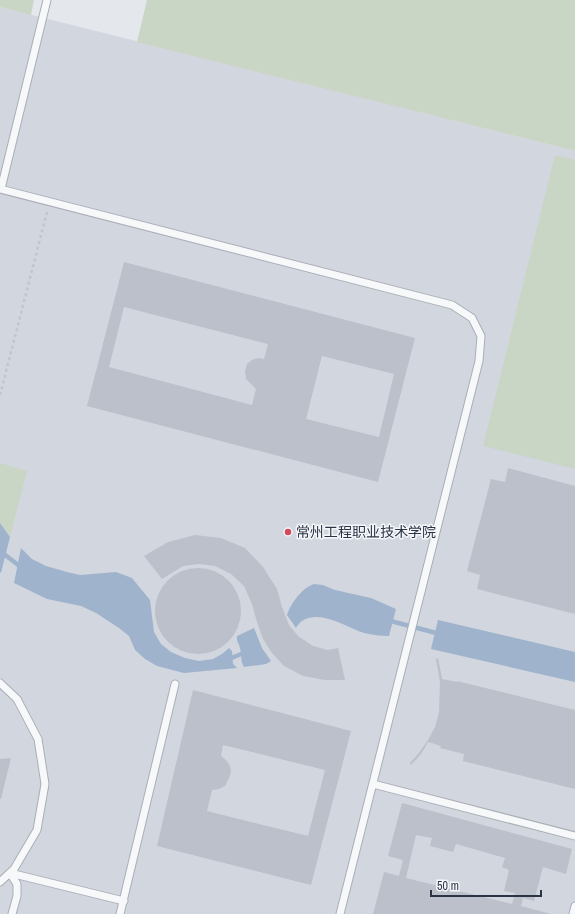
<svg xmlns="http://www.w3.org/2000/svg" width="575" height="914" viewBox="0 0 575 914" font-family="'Archivo Narrow','Noto Sans SC',sans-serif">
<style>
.built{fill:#d2d6de}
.green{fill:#c9d6c5}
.water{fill:#9fb4cc}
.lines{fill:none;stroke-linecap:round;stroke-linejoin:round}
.stream{stroke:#9fb4cc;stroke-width:4.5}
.building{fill:#bbc0ca;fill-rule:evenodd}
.lane-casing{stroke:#a9aeb7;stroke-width:9}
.path{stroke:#c2c5cb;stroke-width:2.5;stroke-dasharray:3 3;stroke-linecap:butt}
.lane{stroke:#f7f8fa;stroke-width:7}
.poi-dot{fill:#d1495b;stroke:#f4f6f9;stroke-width:1.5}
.labels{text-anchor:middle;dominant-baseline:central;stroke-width:3;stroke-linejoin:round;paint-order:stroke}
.poi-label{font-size:14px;fill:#2b3445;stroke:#f4f6f9;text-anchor:start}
</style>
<rect width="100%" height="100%" fill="#e4e7ec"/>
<path class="built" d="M0,7L575,151V914H0Z"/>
<path class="green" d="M0,0H34L31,15L0,7Z
M147,0H575V151L137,42Z
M555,155L575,160V469L483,446Z
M0,463L27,471L10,537L0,523Z"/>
<path class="water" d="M0,523L10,537L1,573L0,572Z
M21,548L32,559L46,566L67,572L80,575L116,572L132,578L150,600L154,632L161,644L171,652L185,658L199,661L213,659L222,654L229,648L232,651L233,664L237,668L184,673L157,666L145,659L135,650L129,636L119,628L96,613L81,606L47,599L14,583Z
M314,584L323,585L335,590L371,598L396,609L389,636C381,636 372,635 364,633C347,628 321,609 302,621C300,622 297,626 296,628L287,615C291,603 302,588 314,584Z
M438,620L575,652V682L431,649Z
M254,628L262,648L271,661L266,664L244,667C240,661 242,655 240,648C239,643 236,641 237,636Z"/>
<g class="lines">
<path class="stream" d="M0,551L22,568
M387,620L440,634
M229,659L246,652"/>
</g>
<path class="building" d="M124,262L415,338L378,482L87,406ZM124,307L268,344L264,359L258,358L252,360L247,364L245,371L246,379L256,389L252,405L109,367ZM322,356L394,374L379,437L306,419Z
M508,468L575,486V614L477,589L480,575L467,571L491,479L505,482Z
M195,535L221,538L245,548L263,567L277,589L282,607L289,625L298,636L313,646L328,650L338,648L345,680H325L303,676L284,666L272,653L263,639L257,622L252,604L244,586L231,574L215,566L199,564L183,566L162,579L144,556L168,542Z
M155 611a43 43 0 1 1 86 0a43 43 0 1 1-86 0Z
M438,658L442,679L457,682V681L575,710V789L463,761L464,754L440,748L441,746L428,742L421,754L411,765L410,763L419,753L428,740L435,727L439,712L440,682L436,659Z
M193,690L351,731L311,885L157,846ZM223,745L325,770L308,836L207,811L212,790L219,789L225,786L230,776L231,770L229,764L226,760L221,756Z
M11,758L1,799H0V759Z
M402,803L572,849L566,874L543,867L534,901L523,898L521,906L551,914H373L384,872L399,876L403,860L388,856ZM416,835L432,838L430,846L453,852L456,844L505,858L502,867L509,870L504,891L515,893L512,904L406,878Z"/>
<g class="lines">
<g class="lane-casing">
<path id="lane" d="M0,189L452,305L472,318L481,336L479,361L340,914
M1,189L47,0
M0,683L17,699L38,739L45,784L37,830L14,869L0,882
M373,784L575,836
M10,873L124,901
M10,873L17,884V896L12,914
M120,914L175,684
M573,914L575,906"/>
</g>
<path class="path" d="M0,395L47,212"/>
<use href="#lane" class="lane"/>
</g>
<circle class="poi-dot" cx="288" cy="532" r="4"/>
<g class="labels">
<g class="poi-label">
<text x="296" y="532">常州工程职业技术学院</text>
</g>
</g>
<path d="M431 890v6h110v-6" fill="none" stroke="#2b3445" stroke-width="2"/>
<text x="437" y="890" font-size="12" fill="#2b3445" stroke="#f4f6f9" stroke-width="3" paint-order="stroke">50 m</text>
</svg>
